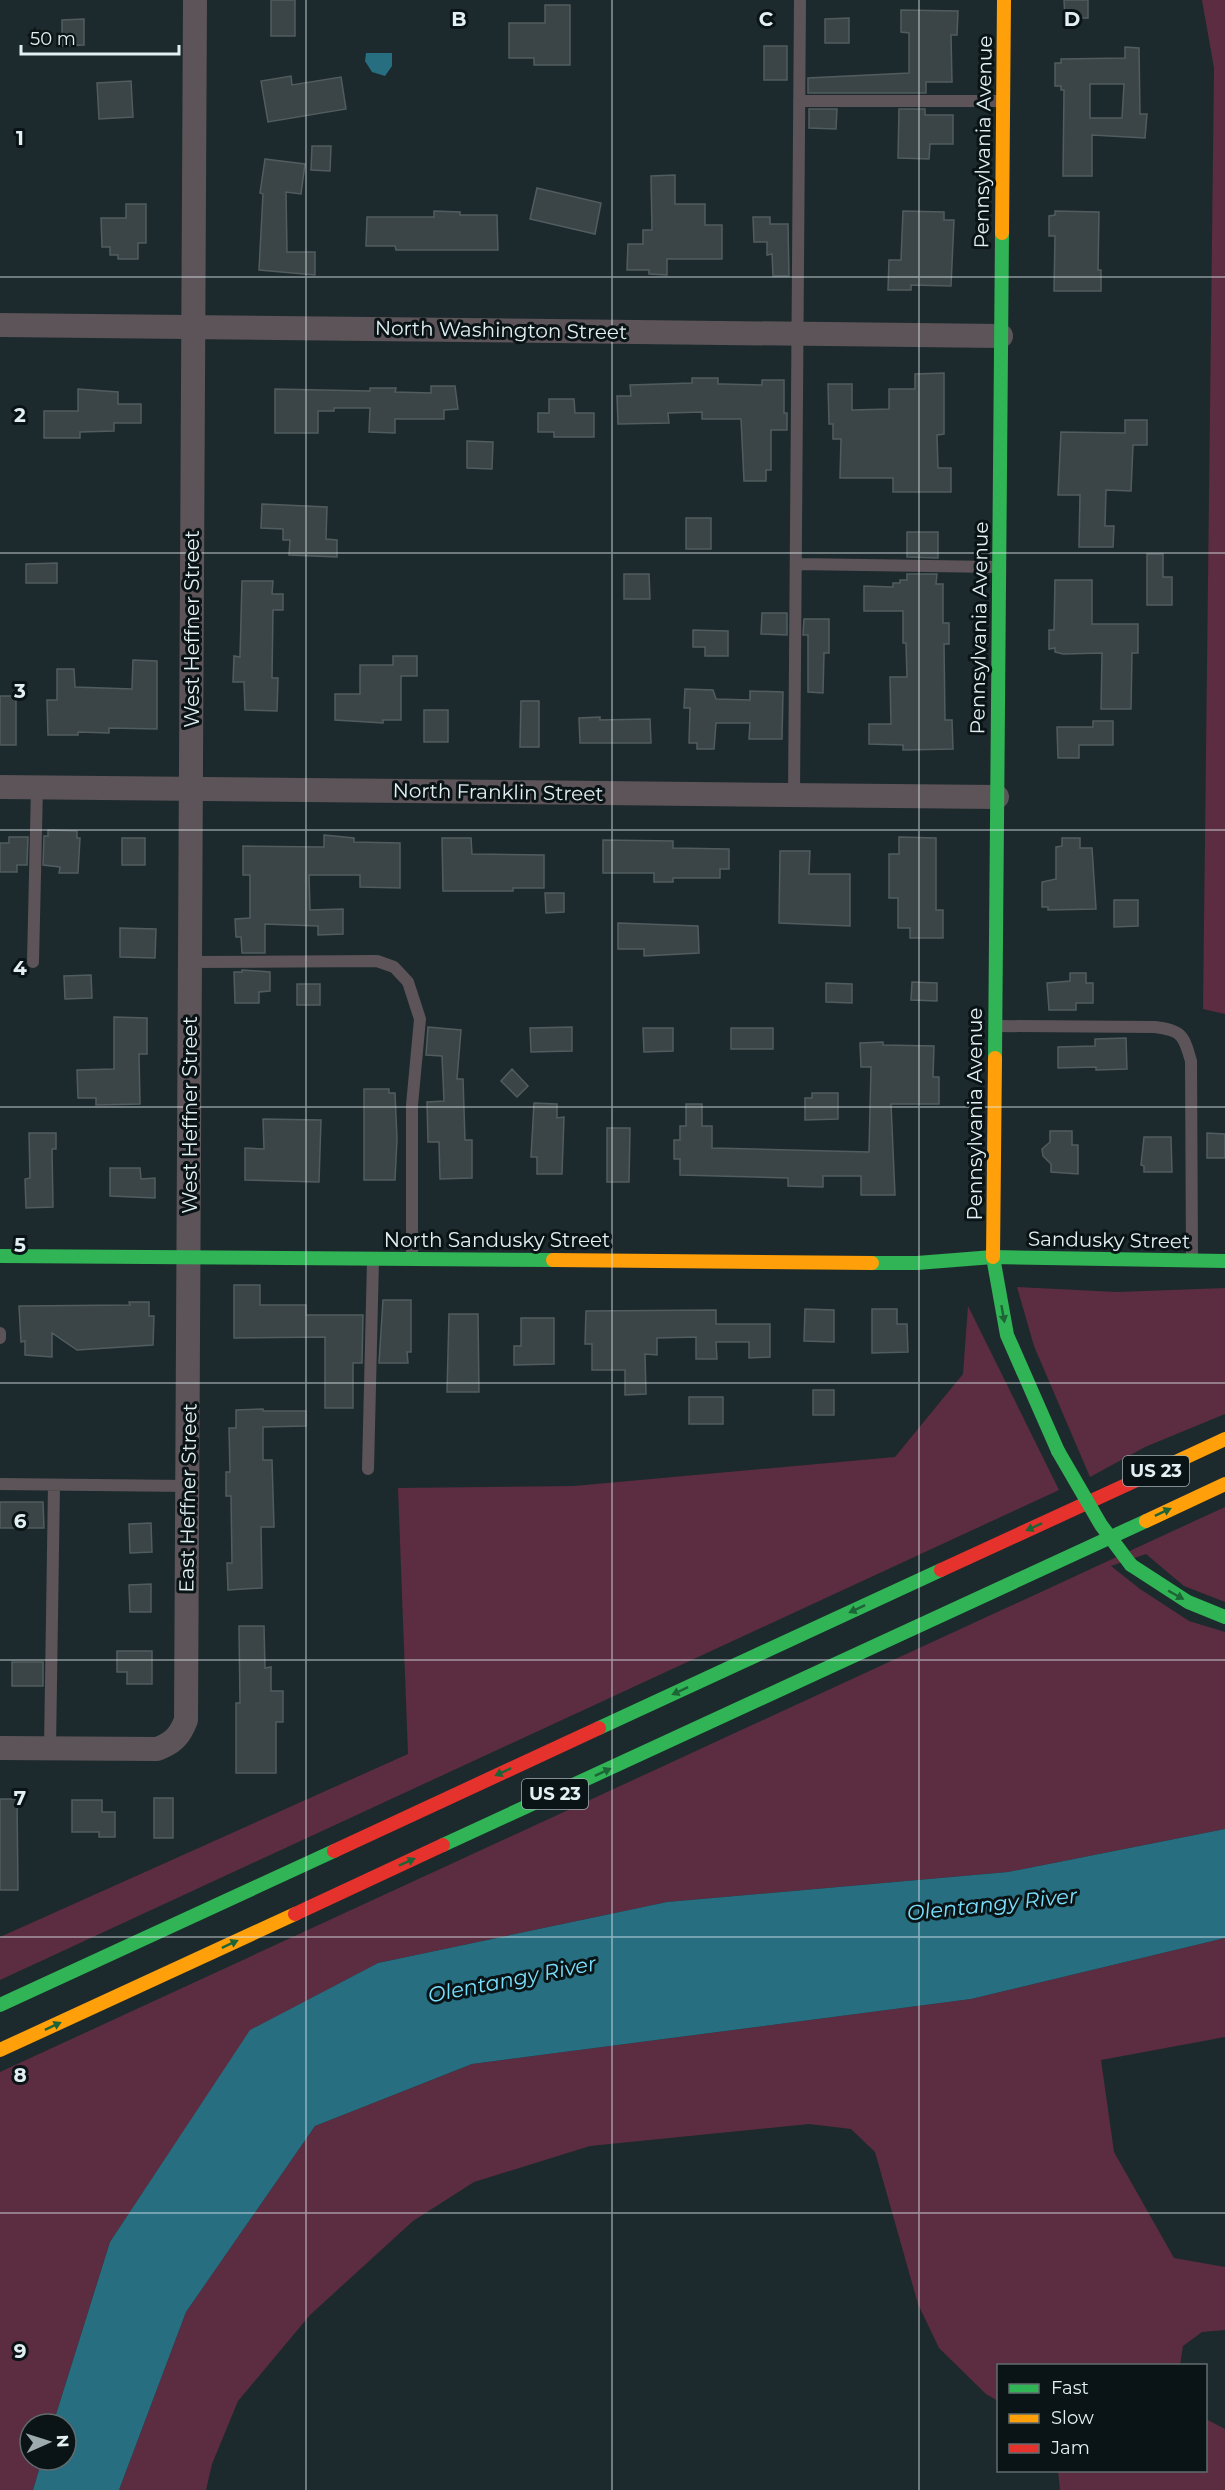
<svg xmlns="http://www.w3.org/2000/svg" width="1225" height="2490" viewBox="0 0 1225 2490" font-family="Montserrat,sans-serif">
<style>
.green{fill:#5c2c40}
.water{fill:#276e81}
.building{fill:#3b4547;stroke:#515c5f;stroke-width:1.5;fill-rule:evenodd}
.lines{fill:none;stroke-linecap:round;stroke-linejoin:round}
.lane{stroke:#5c5458;stroke-width:12}
.street{stroke:#5c5458;stroke-width:24}
.fast{stroke:#30b455;stroke-width:14}
.slow{stroke:#ff9f0a;stroke-width:14}
.jam{stroke:#e5322d;stroke-width:14}
.fast-bridge{stroke:#30b455;stroke-width:14}
.oneway{fill:#1d6436}
.grid{fill:none;stroke:#e2eff3;stroke-width:1.5;stroke-opacity:0.55}
.labels{text-anchor:middle;dominant-baseline:central;stroke-width:6;stroke-linejoin:round;paint-order:stroke}
.shield{fill:#0a1416;stroke:#a1adb1;stroke-width:1.5}
.shield-label{font-size:18px;font-weight:bold;fill:#e2eff3}
.street-label{font-size:20px;fill:#e2eff3;stroke:#0a1416}
.water-label{font-size:21px;font-style:italic;fill:#7ae0fd;stroke:#0a1416}
.grid-label{font-size:20px;text-anchor:middle;font-weight:bold;fill:#e2eff3;stroke:#0a1416;stroke-width:6;stroke-linejoin:round;paint-order:stroke}
</style>
<rect width="100%" height="100%" fill="#1d2a2d"/>
<path class="green" d="M1202,0H1225V1014L1203,1009L1214,68Z
M1017,1287L1117,1292L1225,1288V1414L1145,1447L1090,1477L1034,1346Z
M968,1306L1059,1490L0,1980V1937L408,1754L398,1488L574,1486L895,1457L963,1374Z
M1225,1507V1602L1184,1586L1146,1554L1111,1566L1140,1589L1189,1621L1225,1632V1829L1008,1872L667,1902L378,1963L251,2030L110,2242L53,2424H30V2460H42L33,2490H0V2072Z
M1225,1938V2037L1101,2060L1114,2152L1174,2258L1225,2267V2330L1202,2332L1183,2346L1180,2365L998,2366V2401L986,2394L939,2348L918,2304L875,2152L851,2129L809,2124L590,2146L474,2182L413,2221L310,2315L238,2401L212,2464L206,2490H119L186,2312L315,2126L472,2064L971,1999Z
M1206,2419L1225,2429V2490H1060L1058,2471L1206,2470Z"/>
<path class="water" d="M366,53H392V66L385,76L372,72L365,61Z
M1225,1829V1938L971,1999L472,2064L315,2126L186,2312L119,2490H33L42,2460H66V2424H53L110,2242L250,2030L378,1963L667,1902L1008,1872Z"/>
<path class="building" d="M271,0H295V36H271Z
M1064,0H1088V18H1065Z
M545,5H570V65H534V58H509V23H545Z
M901,10L958,11L957,35H951L952,82H926V93H808V78L909,73V33L901,32Z
M849,18V43H825V19Z
M84,19V45L62,46V20Z
M764,46H787V80H764Z
M1125,47L1139,48L1140,114H1147L1145,138L1092,135V176H1063L1064,90H1061V86H1055V63H1061V59L1125,58ZM1090,84H1124L1122,118H1090Z
M291,76L292,85L341,77L346,109L268,122L261,81Z
M131,81L133,117L99,119L97,83Z
M809,109H837L836,129L809,128Z
M899,109H925V115H953V144H930L929,159L898,158Z
M312,146H331L330,171L311,170Z
M265,159L305,164L301,194L286,192L287,252H315V275L259,270L263,194L260,193Z
M675,175V204H705V225H722V259H667V275L649,274V270H627L628,244H643V230H652L651,176Z
M537,188L601,203L595,234L530,219Z
M126,204H146V243H138V259H118V255H110V247H102L101,218H126Z
M434,211L460,212V215H497L498,250H396L395,246H366L367,217H434Z
M903,211L944,212V220H954L951,286L911,285V290H888L889,260H901Z
M1055,211L1099,212L1098,270H1101V291H1054L1055,236H1049V216L1055,215Z
M753,217H770V224H788L789,276H773L772,254L767,255V242H754Z
M944,373V434L937,435L938,468H951V492H893V478H840L841,439H833V424H829L828,384H852V410L889,409V389H915V374Z
M692,378H718V384H723L762,385V380H784V413H787V430H771V470H766V481H744L741,419H702V412L668,413L669,423L618,424L617,396H631L630,385L692,383Z
M431,386H455L458,409L444,410V419H395V433L369,432L370,408H334V411H318V433H275V389L370,391V388H396L395,392L431,393Z
M78,389L118,392V404H141V423H114V431L80,432V438H44V411H78Z
M549,399H574L575,413H594V437H554V432H538V413H549Z
M1125,420H1147V445H1133L1131,491L1106,490L1105,526H1114L1113,547H1079L1080,495H1058L1061,432L1125,433Z
M467,441L493,442L492,469L467,468Z
M262,504L327,507L326,539L337,540V557L289,555L290,540H283V529L261,528Z
M686,518H711V549H686Z
M907,532H938V558L907,557Z
M1147,554H1163V577H1172V605H1147Z
M57,563V583H26V564Z
M624,574H649L650,599H624Z
M907,574H937L936,584H943V623H949V644H944L945,720H952L953,749L903,750V745L869,744V724H891L890,677H907L906,643H903V611H864V586L893,587V583H900V580H907Z
M1055,580H1092V624H1138V653H1132L1131,709H1101L1102,653L1063,654L1055,652V648L1049,649V630H1054Z
M242,581H273L272,594H283V610H273L272,678H278L277,711L245,710L244,682H233L234,656L240,657Z
M762,613H787V635L761,634Z
M804,619H829V653H824L823,693L808,692V635H803Z
M693,630L728,631V656H705V647H693Z
M393,656H417V676H401V720H383V723L335,720V694H360V665H393Z
M133,660L157,661V729L109,728V733L78,732V735H48L47,700H57V669H74L75,687L132,689Z
M685,689L713,690L716,699L750,700V691L783,692L782,739H749L750,723H716L714,749H697V743H689L690,708H684Z
M0,696H16V745H0Z
M521,701H539V747H520Z
M424,710H448V742H424Z
M600,717V720L650,719L651,743H580L579,718Z
M1093,721H1113V745H1079V758H1058L1057,727H1093Z
M48,830L77,831V838H80L78,873H59L60,867L43,865L44,836H48Z
M324,835L354,838V842L400,843V888L360,887V875H309L310,910L343,909V934L318,935V926L265,924V953H242L241,937H236L235,919L250,918V875H243V846L324,847Z
M9,837H28L27,865H17V872H0V843H9Z
M899,837L936,838V910H943V938H910V928H898V898H889V854H899Z
M122,838H145V865H122Z
M442,838H471L472,854L544,855V888H513V891H443Z
M1062,838H1080V848H1092L1096,909L1048,910V907H1042V882L1056,879V847L1062,846Z
M603,840L673,841V848L729,849V869H720V878H673V882H654V873H603Z
M780,851H810L809,874H850V926L779,923Z
M545,893H564V912L546,913Z
M1114,900H1138V926L1114,927Z
M618,923L698,926L699,953L644,956V949H618Z
M120,928L156,929L155,958L120,957Z
M242,970L270,972V991L259,992V1003H235L234,972H242Z
M1070,973H1086V983H1093V1003H1076V1010H1049L1047,983L1070,981Z
M91,975L92,998L65,999L64,976Z
M912,982L937,983V1001L911,1000Z
M826,983L852,984V1003L826,1002Z
M297,984H320V1005H297Z
M114,1017L147,1018V1054H139L140,1104L96,1105V1098H78L77,1070L114,1069Z
M428,1027L461,1030L457,1079H463L465,1140H472V1178L440,1179L439,1142H428L427,1102L444,1101L442,1056L426,1055Z
M572,1027V1051L531,1052L530,1028Z
M643,1028H673V1051L644,1052Z
M731,1028H773V1049H731Z
M1126,1038L1127,1069L1096,1070V1067L1058,1068V1047L1095,1046V1039Z
M883,1042V1045L934,1046L933,1077H939V1104H891L895,1195H861V1176H823V1187L788,1186V1178L680,1175V1159H674V1140H680V1126H686V1104H702V1126H712V1148L869,1152L871,1067H861L860,1043Z
M512,1069L528,1086L517,1097L501,1081Z
M364,1089H389V1093H395L397,1139L395,1180H364Z
M812,1093H838V1119L805,1120V1098H812Z
M534,1103L557,1104V1118L564,1117L562,1174H537V1157H531Z
M263,1119L321,1120L319,1182L245,1180V1148L264,1149Z
M607,1128H630L629,1182H607Z
M1050,1131H1072V1145H1078V1174L1051,1172V1164L1043,1156L1042,1149L1050,1142Z
M29,1133H56V1149H52L53,1207L26,1208L25,1179L30,1178Z
M1207,1133L1225,1134V1158H1207Z
M1144,1137H1171L1172,1172H1144V1166L1141,1165Z
M110,1168H140L141,1179L155,1178V1198L110,1196Z
M234,1285H260V1305H306V1315H363L362,1363H353V1408H325V1337L234,1338Z
M383,1300H411V1352H407L408,1363H379Z
M129,1302H149V1316H154L153,1345L77,1350L52,1333V1357L25,1355V1341L21,1342L19,1306L130,1305Z
M805,1309L834,1310V1342L804,1341Z
M872,1309H897V1324H907L908,1352L872,1353Z
M716,1310V1324H770V1357L749,1358V1342H716L717,1359H696V1337L657,1338V1355L645,1354L646,1394L625,1395V1370H592V1344H585L586,1311Z
M449,1314H478L479,1392H447Z
M521,1318H554V1364L514,1365V1346H521Z
M813,1390H834V1415H813Z
M689,1397H723V1424H689Z
M263,1409V1411H306V1426L263,1427V1460H272L274,1527H261L262,1588L228,1590L227,1563H232L231,1496H226V1472H230L229,1428H236V1410Z
M0,1502H43L44,1528H0Z
M151,1523L152,1552L130,1553L129,1524Z
M151,1584V1612H130L129,1585Z
M239,1626H264L265,1668L271,1667V1691H283V1722H276V1773H236V1703H240Z
M117,1651H152V1684H127V1672H117Z
M12,1662H43V1686H12Z
M154,1798H173V1838H154Z
M0,1799H17L18,1890H0Z
M72,1800H102V1812H115V1837H99V1832H72Z"/>
<g class="lines">
<path class="lane" d="M799,101H1002
M797,564L996,567
M794,795L800,0
M33,962L37,787
M191,962L377,961L394,967L408,982L420,1019L412,1105V1258
M997,1026L1155,1027C1182,1030 1184,1036 1191,1061L1192,1261
M0,1333V1338
M368,1469L373,1260
M0,1484L189,1486
M50,1748L54,1485"/>
<path class="street" d="M0,325L1001,336
M0,787L997,797
M0,1748L157,1749C173,1743 180,1736 186,1720L195,0"/>
<path class="fast" d="M995,1058L1002,233
M0,1256L553,1260
M993,1257L1007,1335L1058,1451
M872,1263H917L993,1257L1225,1261
M1131,1565L1188,1602L1225,1617
M599,1728L941,1570
M443,1845L1146,1521
M0,2005L334,1851"/>
<path class="slow" d="M1002,233L1004,0
M993,1257L995,1058
M553,1260L872,1263
M1152,1473L1225,1439
M1146,1521L1225,1484
M0,2050L295,1914"/>
<path class="jam" d="M941,1570L1152,1473
M334,1851L599,1728
M295,1914L443,1845"/>
<path class="fast-bridge" d="M1058,1451L1101,1525L1131,1565"/>
</g>
<defs><path id="oneway-solid" d="M-6-.8H1V-3.2L6.5 0L1 3.2V.8H-6Z" transform="scale(1.5)"/></defs>
<g class="oneway">
<use href="#oneway-solid" transform="translate(1003 1314) rotate(80)"/>
<use href="#oneway-solid" transform="translate(1163 1512) rotate(-25)"/>
<use href="#oneway-solid" transform="translate(1034 1527) rotate(155)"/>
<use href="#oneway-solid" transform="translate(1176 1595) rotate(29)"/>
<use href="#oneway-solid" transform="translate(857 1609) rotate(155)"/>
<use href="#oneway-solid" transform="translate(680 1691) rotate(155)"/>
<use href="#oneway-solid" transform="translate(503 1772) rotate(155)"/>
<use href="#oneway-solid" transform="translate(603 1772) rotate(-25)"/>
<use href="#oneway-solid" transform="translate(407 1862) rotate(-24)"/>
<use href="#oneway-solid" transform="translate(230 1944) rotate(-25)"/>
<use href="#oneway-solid" transform="translate(53 2026) rotate(-25)"/>
</g>
<path class="grid" d="M306,0V2490M612,0V2490M919,0V2490M0,277H1225M0,553H1225M0,830H1225M0,1107H1225M0,1383H1225M0,1660H1225M0,1937H1225M0,2213H1225"/>
<g class="labels">
<g class="shield">
<rect x="1123" y="1456" width="66" height="30" rx="4.5"/>
<rect x="522" y="1779" width="66" height="30" rx="4.5"/>
</g>
<g class="shield-label">
<text x="1156" y="1471">US 23</text>
<text x="555" y="1794">US 23</text>
</g>
<g class="street-label">
<text transform="translate(983 142) rotate(-89)">Pennsylvania Avenue</text>
<text transform="translate(501 330) rotate(1)">North Washington Street</text>
<text transform="translate(979 628) rotate(-89)">Pennsylvania Avenue</text>
<text transform="translate(192 629) rotate(-90)">West Heffner Street</text>
<text transform="translate(498 792) rotate(1)">North Franklin Street</text>
<text transform="translate(975 1114) rotate(-90)">Pennsylvania Avenue</text>
<text transform="translate(190 1115) rotate(-90)">West Heffner Street</text>
<text x="497" y="1240">North Sandusky Street</text>
<text transform="translate(1109 1240) rotate(1)">Sandusky Street</text>
<text transform="translate(188 1498) rotate(-89)">East Heffner Street</text>
</g>
<g class="water-label">
<text transform="translate(992 1904) rotate(-6)">Olentangy River</text>
<text transform="translate(512 1979) rotate(-11)">Olentangy River</text>
</g>
</g>
<g class="grid-label">
<text x="459" y="26">B</text>
<text x="766" y="26">C</text>
<text x="1072" y="26">D</text>
<text x="20" y="145">1</text>
<text x="20" y="422">2</text>
<text x="20" y="698">3</text>
<text x="20" y="975">4</text>
<text x="20" y="1252">5</text>
<text x="20" y="1528">6</text>
<text x="20" y="1805">7</text>
<text x="20" y="2082">8</text>
<text x="20" y="2358">9</text>
</g>
<rect x="997" y="2364" width="210" height="108" fill="#0a1416" stroke="#606c6e" stroke-width="1.5"/>
<rect x="1009" y="2384" width="30" height="9" fill="#30b455" stroke="#606c6e" stroke-width="1.5"/>
<text x="1051" y="2394" font-size="18" fill="#e2eff3">Fast</text>
<rect x="1009" y="2414" width="30" height="9" fill="#ff9f0a" stroke="#606c6e" stroke-width="1.5"/>
<text x="1051" y="2424" font-size="18" fill="#e2eff3">Slow</text>
<rect x="1009" y="2444" width="30" height="9" fill="#e5322d" stroke="#606c6e" stroke-width="1.5"/>
<text x="1051" y="2454" font-size="18" fill="#e2eff3">Jam</text>
<g transform="translate(48 2442) rotate(87)"><circle r="28" fill="#0a1416" stroke="#606c6e" stroke-width="1.5"/>
<path d="M0-4.5L10 22L0 15L-10 22Z" fill="#9daaae"/>
<text y="-9" font-size="16" font-weight="bold" text-anchor="middle" fill="#e2eff3">N</text>
</g>
<path d="M21 45v9h158v-9" fill="none" stroke="#e2eff3" stroke-width="3"/>
<text x="30" y="45" font-size="18" fill="#e2eff3" stroke="#0a1416" stroke-width="4.5" paint-order="stroke">50 m</text>
</svg>
